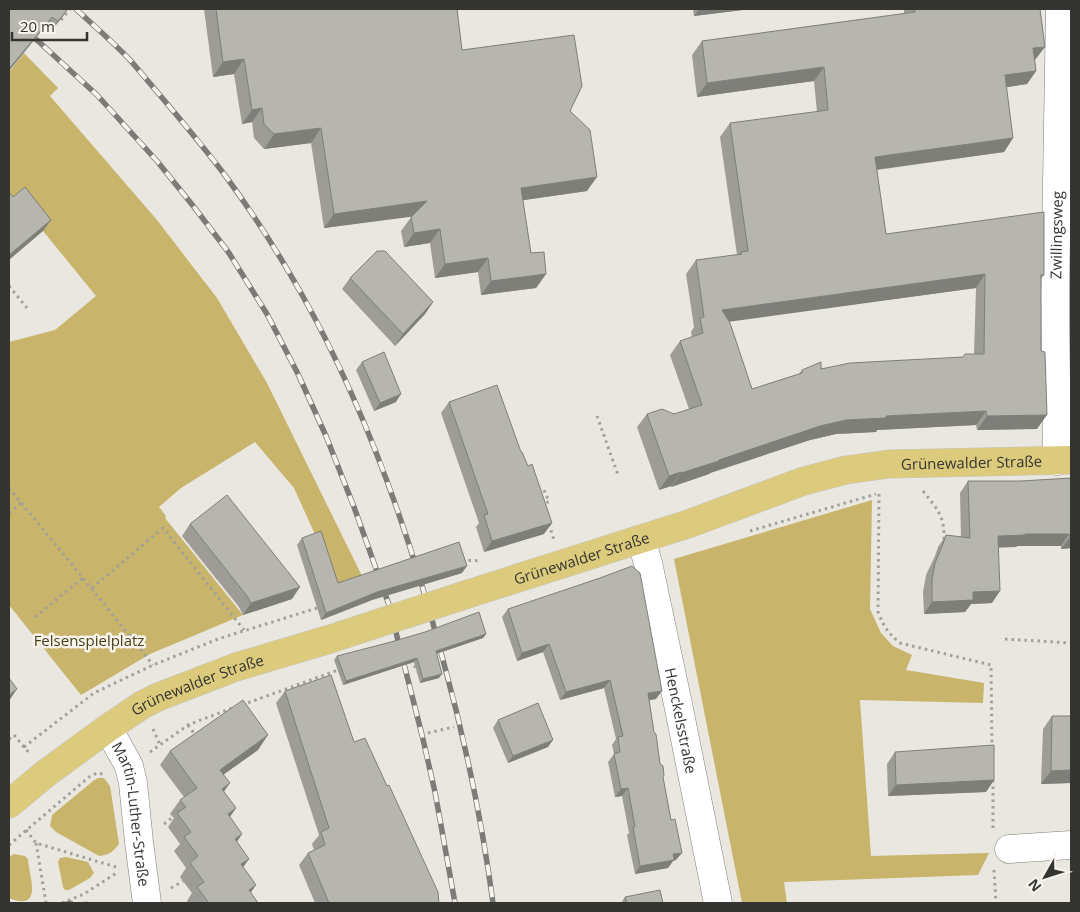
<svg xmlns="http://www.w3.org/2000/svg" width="1080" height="912" viewBox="0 0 1080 912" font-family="'Open Sans',sans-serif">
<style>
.green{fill:#c8b46a}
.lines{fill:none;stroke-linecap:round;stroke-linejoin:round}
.minor-casing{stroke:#817f79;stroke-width:29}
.major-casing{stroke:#c6c6c5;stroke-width:29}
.path{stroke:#a1a09a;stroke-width:3;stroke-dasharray:2.5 4;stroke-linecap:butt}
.minor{stroke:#fff;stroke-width:28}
.major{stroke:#ddcb7d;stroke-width:28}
.rail-casing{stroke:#7c7b77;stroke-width:5.5}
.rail{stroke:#f6f4ed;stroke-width:4;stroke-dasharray:11;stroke-linecap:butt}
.major-bridge-casing{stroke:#c6c6c5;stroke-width:29;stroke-linecap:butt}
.major-bridge{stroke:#ddcb7d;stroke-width:28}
.wall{fill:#9d9c96;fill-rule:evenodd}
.shaded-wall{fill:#7f7f7a}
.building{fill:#b6b5ae;stroke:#7f7f7a;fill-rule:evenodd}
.labels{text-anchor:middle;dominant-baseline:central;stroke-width:5;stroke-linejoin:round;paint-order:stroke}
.street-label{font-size:15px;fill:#343431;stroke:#f6f4ed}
.park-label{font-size:15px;fill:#483e15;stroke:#f6f4ed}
</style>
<rect width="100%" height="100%" fill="#e9e7e0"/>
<path class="green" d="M24,53L58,88L50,96L157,220L217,298L267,383L364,580L333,590L317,539L294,488L255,442L181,488L159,507L166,516L165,518L243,615L150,654L81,695L9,605V342L55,330L96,296L17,199L9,205V72Z
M872,500L870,609L881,633L893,646L912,655L906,670L984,683L983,703L860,700L871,856L989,853L978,875L784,882L787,903H742L674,559Z
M98,778H104L110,786L119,844C113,852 109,855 99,856L56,832L50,826L52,815L93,781Z
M14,854L25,856L28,859C29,876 44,912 9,898V857Z
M66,857L88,862L94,873L90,878L69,890H65L63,887L58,862L60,858Z"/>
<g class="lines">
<g class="minor-casing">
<g id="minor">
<path id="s1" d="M1057,461L1055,298L1060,9"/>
<path id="s2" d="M641,539L648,563L678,704L718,903"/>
<path id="s3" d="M108,728L129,766L133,783L139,842L147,903"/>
<path d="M1009,849L1071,845"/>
</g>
</g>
<g class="major-casing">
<g id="major">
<path id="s4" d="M468,594L688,524L804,481L846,470L889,464L1071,460"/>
<path id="s5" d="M9,804L45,774L108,728L142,705L158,697L236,667L327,640"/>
</g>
</g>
<path class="path" d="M61,20L70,9
M9,286L27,308
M597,416L618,475
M9,488L83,578L153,665
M923,491C937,509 945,516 944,541
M538,492L544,490L549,502L542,503
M879,494L878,612C884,627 888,633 900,643L991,665L992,749
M9,513L21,503
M549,524L554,540
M750,531L876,494
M462,560L481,561
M92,588L163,528L244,630
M35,617L83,578
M1005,639L1071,643
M411,660L418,672
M242,705L338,670
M188,725L196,736
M153,729L160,745
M428,733L454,727
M9,739L14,735L30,754
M24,747L94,693L153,665L218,639L317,608
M150,752L188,725L232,708
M993,780V829
M164,824L173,817
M26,830L36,843L116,867
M36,843L46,903
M9,845L89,777L97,773L103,774
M994,870L996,903
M171,888L183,881
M62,903L84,894L118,872"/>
<use href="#minor" class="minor"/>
<use href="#major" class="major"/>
<g class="rail-casing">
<path id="rail" d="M76,9C94,26 114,43 131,61C142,74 153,87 164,100C185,125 207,151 227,178C254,215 279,254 301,293C365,406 410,535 443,660C465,740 482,821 493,903
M9,19L38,41L97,95L157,161L194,207L229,253L267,314L298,374L326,436L354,507L389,605L422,735L435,792L455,903"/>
</g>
<use href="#rail" class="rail"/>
<g class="major-bridge-casing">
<path id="major-bridge" d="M327,640L468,594"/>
</g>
<use href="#major-bridge" class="major-bridge"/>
</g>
<path class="wall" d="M9,9H68L60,20L50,32L44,28Z
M204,9H457L462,50L570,111L587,191L523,200L531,253L546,274L536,288L481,295L478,272L435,278L430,243L404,247L401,231L412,216L324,228L311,143L264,149L254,138L252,122L242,124L234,74L213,77Z
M693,9H751L694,16Z
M904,9H1040L1035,60L1036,71L1027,84L1006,87L1013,138L1004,152L877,170L886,234L1044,275L1041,279L1037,429L977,430L976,425L877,430L876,432L836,434L810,440L710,473L709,474L671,487V486L659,490L637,427L647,414H674L689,409L670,355L680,341L692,337L691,332L694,327L686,274L696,260L737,255L720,137L730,123L817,112L814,81L697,97L692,55L702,41L904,14ZM976,288L974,354L963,357L802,370L799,374L752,389L729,321Z
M350,278L433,302L425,314L395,346L342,289Z
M362,362L396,402L374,411L356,370Z
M449,402L544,534L484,552L476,527L479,523L441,413Z
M1071,478V548L1061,549V546H1017L1016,547H999L992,603L971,604L965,612L924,614L923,592L926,575L935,556L938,547L946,535L961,537L960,493L968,481H1021Z
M190,524L292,599L243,615L239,607L182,536Z
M302,538L338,583L462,573L372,600L321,620L297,545Z
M508,609L656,699L649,700L654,732L663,777L676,860L673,861L668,868L635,874L627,835L629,833L622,796L615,797L608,762L614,754L612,745L616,739L604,688L560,700L543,652L517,661L502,617Z
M486,634L483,638L436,654L439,678L420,683L414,662L343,685L334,660L337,656Z
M285,691L354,742L439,903H315L299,865L308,853L314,850L312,844L319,835L276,703Z
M1052,716H1071V783L1041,784L1043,729Z
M498,720L548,747L508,763L493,728Z
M258,750L223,775L224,792L236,808L230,817L243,867L256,885L250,893L258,903H188L187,901L192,893L180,877L186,868L174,851L180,844L168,827L174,818L170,814L180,800L184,797L160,765L170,751Z
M895,752L994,780L986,792L888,796L887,764Z
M625,897L627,903H621Z"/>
<path class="shaded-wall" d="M68,9L60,20L50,32L58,21Z
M699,9H751L694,16Z
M52,17L44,28L9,71V69Z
M1045,47L1035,60L1033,48Z
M244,59L234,74L213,77L223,62Z
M824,67L814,81L697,97L707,83Z
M1036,71L1027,84L995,89L1005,75Z
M262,108L252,122L242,124L252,110Z
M321,128L311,143L264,149L274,134Z
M1013,138L1004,152L865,171L875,157Z
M597,177L587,191L511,202L521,188Z
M427,201L417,216L324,228L334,214Z
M51,220L43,231L9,260V255Z
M440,229L430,243L404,247L414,233Z
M488,258L478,272L435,278L445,264Z
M546,274L536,288L481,295L491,281Z
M985,274L976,288L713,324L722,310Z
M433,302L425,314L395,346L403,334Z
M401,394L396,402L374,411L380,403Z
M986,411L976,425L877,430L876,432L836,434L810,440L710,473L709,474L671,487L681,473L719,460L820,426L846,420L886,416Z
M1047,415L1037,429L977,430L987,416Z
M681,472L671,486L659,490L669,476Z
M552,523L544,534L484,552L492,541Z
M1025,534H1069L1061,546H1017L1016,547L990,548L998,536Z
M1070,537H1071V548L1061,549Z
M467,566L462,573L372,600L321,620L326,613L377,592Z
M300,587L292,599L243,615L251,603Z
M1000,591L992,603L971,604L965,612L924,614L932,602L973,592Z
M486,634L483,638L433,655L436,651Z
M549,644L543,652L517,661L522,653Z
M417,658L414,662L343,685L346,681Z
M442,674L439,678L420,683L423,679Z
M610,680L604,688L560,700L566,692Z
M17,689L9,701V695Z
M662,691L656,699L643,701L648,693Z
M268,735L258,750L210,784L220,770Z
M553,740L548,747L508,763L513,756Z
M1071,770V783L1041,784L1051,771Z
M994,780L986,792L888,796L896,785Z
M230,783L220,797L222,789Z
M628,788L622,796L615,797L621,789Z
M236,808L226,822L228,814Z
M242,834L233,848L235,839Z
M682,853L676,860L673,861L668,868L635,874L640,866L673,854Z
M249,859L239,873L241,864Z
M256,885L246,899L249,890Z"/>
<path class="building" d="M9,9H68L58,21L52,17L9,69Z
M216,9H457L462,50L574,35L582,86L570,111L590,130L597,177L521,188L531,253L544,252L546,274L491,281L488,258L445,264L440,229L414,233L411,217L427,201L334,214L321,128L274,134L264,124L262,108L252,110L244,59L223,62Z
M915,9H1040L1045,47L1033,48L1036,71L1005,75L1013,138L875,157L886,234L1044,212V275H1041V351L1045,352L1047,415L987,416L986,411L886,416V418L846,420L820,426L719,460V461L681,473V472L669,476L647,414L662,409L674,414L702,405L680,341L703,333L700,318L704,317L696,260L742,254L741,252L748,251L730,123L828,110L824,67L707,83L702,41L915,12ZM985,274L984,354H965L963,357L850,363L821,369V362L802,370V373L752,389L730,323L722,310Z
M25,187L51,220L9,255V192L13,197Z
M377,251H385L433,302L403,334L350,278Z
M384,352L401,394L380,403L362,362Z
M497,385L521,452H522L528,466L532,464L552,523L492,541L484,515L488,514L449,402Z
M1071,478V537H1070L1069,534H1025V535L998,536L1000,591L973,592V600L932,602V580L935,563L943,544L946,535L970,538L968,481H1021Z
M227,495L300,587L251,603L247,596L190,524Z
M321,531L338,583L459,542L467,566L377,592L326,613L302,538Z
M632,566L640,573L662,691L648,693L654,732L656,734L660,764L663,766L664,775L663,777L671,820L675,819L682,853L673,854L674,860L640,866L633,827H635L628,788L621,789L614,754L620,752L618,737L623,736L610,680L566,692L549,644L522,653L508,609L600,578Z
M479,612L486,634L436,651L442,674L423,679L417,658L346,681L337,656L391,642L425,632Z
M331,675L354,742L365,738L387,786L389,785L438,892L439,903H329L308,853L325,845L321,832L329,828L285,691Z
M9,678L17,689L9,695Z
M243,700L268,735L220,770L230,783L222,789L236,808L228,814L242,834L235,839L249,859L241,864L256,885L249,890L258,903H209L197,887L204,882L190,863L198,856L184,837L191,832L177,813L186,807L180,800L197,788L170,751Z
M538,703L553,740L513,756L498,720Z
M1052,716H1071V770L1051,771Z
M994,745V780L896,785L895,752Z
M660,890L663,903H627L625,897Z
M72,901L73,903H58H59Z
M87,902L89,903H77Z"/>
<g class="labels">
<g class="street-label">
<text stroke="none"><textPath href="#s1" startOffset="226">Zwillingsweg</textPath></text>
<text stroke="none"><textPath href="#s4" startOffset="524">Grünewalder Straße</textPath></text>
<text stroke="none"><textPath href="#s4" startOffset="119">Grünewalder Straße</textPath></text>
<text stroke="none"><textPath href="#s5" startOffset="225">Grünewalder Straße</textPath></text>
<text stroke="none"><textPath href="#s2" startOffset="186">Henckelsstraße</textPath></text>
<text stroke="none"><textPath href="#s3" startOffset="91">Martin-Luther-Straße</textPath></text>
</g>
<g class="park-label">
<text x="89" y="640">Felsenspielplatz</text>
</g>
</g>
<rect width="1080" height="912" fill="none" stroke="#343431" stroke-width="20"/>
<g transform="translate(1045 877) rotate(231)" stroke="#f6f4ed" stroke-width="4" paint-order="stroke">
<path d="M0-4L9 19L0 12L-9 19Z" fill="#343431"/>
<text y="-8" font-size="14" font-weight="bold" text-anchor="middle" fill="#343431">N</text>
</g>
<path d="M12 32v8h75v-8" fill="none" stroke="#343431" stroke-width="2.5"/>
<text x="20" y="32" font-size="15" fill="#343431" stroke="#f6f4ed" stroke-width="4" paint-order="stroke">20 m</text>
</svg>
